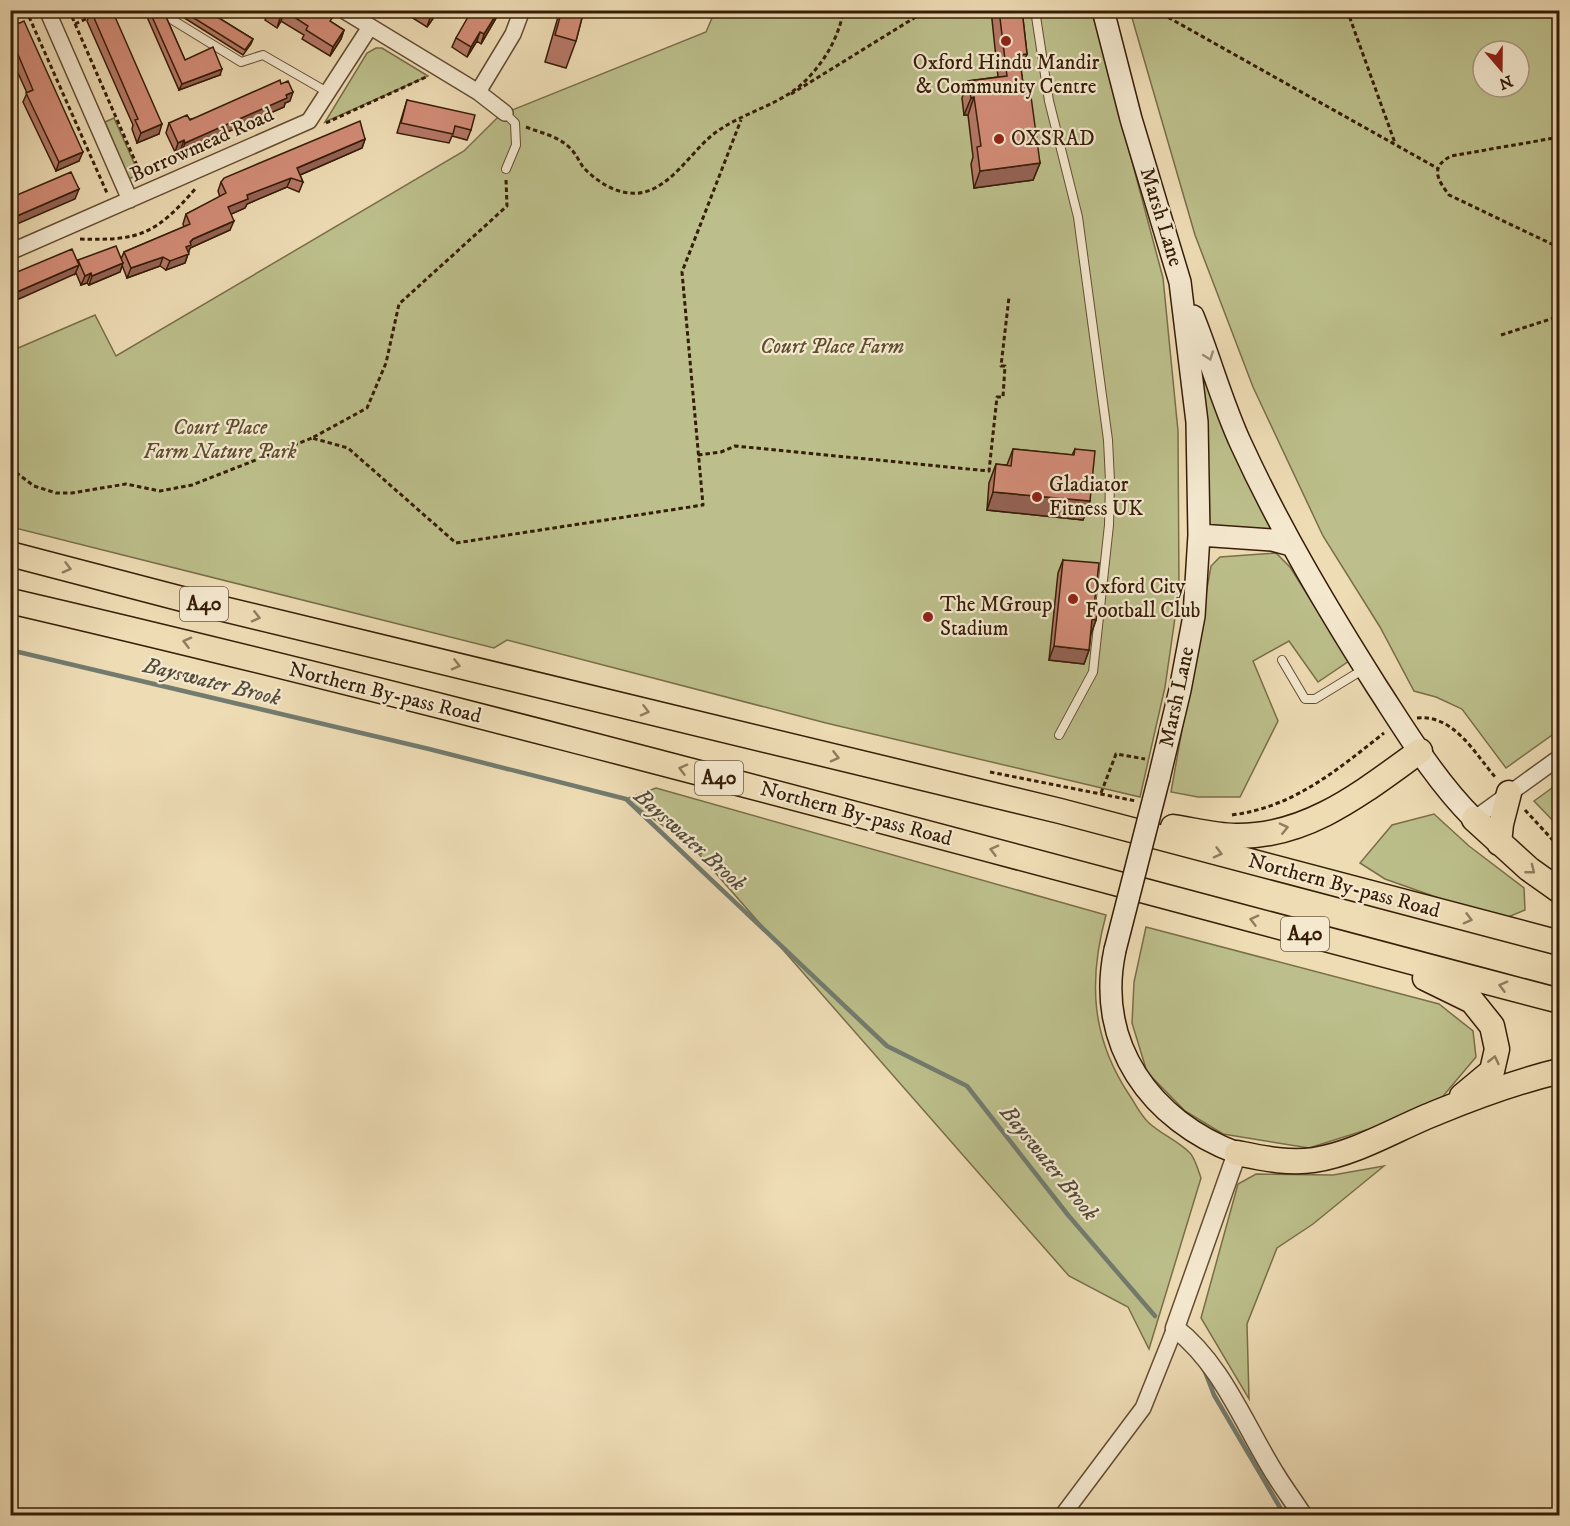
<svg xmlns="http://www.w3.org/2000/svg" width="1570" height="1526" viewBox="0 0 1570 1526" font-family="'IM FELL DW Pica',serif">
<style>
.green{fill:#bcbf8b;stroke:#796e48;stroke-width:1.5;fill-rule:evenodd}
.lines{fill:none;stroke-linecap:round;stroke-linejoin:round}
.stream{stroke:#727b6e;stroke-width:4.5}
.service-casing{stroke:#644d32;stroke-width:10}
.minor-casing{stroke:#644d32;stroke-width:18}
.tertiary-casing{stroke:#644d32;stroke-width:21}
.secondary-casing{stroke:#361d06;stroke-width:24}
.trunk-casing{stroke:#361d06;stroke-width:27}
.path{stroke:#361d06;stroke-width:3;stroke-dasharray:4.5 3;stroke-linecap:butt}
.service{stroke:#f4e8cf;stroke-width:8}
.minor{stroke:#f4e8cf;stroke-width:15}
.tertiary{stroke:#f4e8cf;stroke-width:18}
.secondary{stroke:#f4e8cf;stroke-width:21}
.trunk{stroke:#eedcb5;stroke-width:24}
.secondary-bridge-casing{stroke:#361d06;stroke-width:24;stroke-linecap:butt}
.secondary-bridge{stroke:#f4e8cf;stroke-width:21}
.wall{fill:#b57867;stroke:#361d06;stroke-width:1.5}
.shaded-wall{fill:#946254;stroke:#361d06;stroke-width:1.5}
.building{fill:#d38c78;stroke:#361d06;stroke-width:1.5}
.oneway{stroke:#9e8d75}
.oneway2{stroke:#927c5e}
.poi-dot{fill:#8f2418;stroke:#f4e8cf;stroke-width:2}
.labels{text-anchor:middle;dominant-baseline:central;stroke-width:4.5;stroke-linejoin:round;paint-order:stroke}
.shield{fill:#f4e8cf;stroke:#6f5a42;stroke-width:1.5}
.shield-label{font-size:20px;font-weight:bold;fill:#361d06}
.poi-label{font-size:21px;fill:#361d06;stroke:#f4e8cf;text-anchor:start}
.street-label{font-size:21px;fill:#361d06;stroke:#f4e8cf}
.park-label{font-size:21px;font-style:italic;fill:#5e4e2e;stroke:#f4e8cf}
.water-label{font-size:22px;font-style:italic;fill:#544c3a;stroke:#f4e8cf}
</style>
<rect width="100%" height="100%" fill="#eedcb5"/>
<filter id="stains"><feTurbulence type="fractalNoise" baseFrequency=".00333" numOctaves="4"/><feColorMatrix values="0 0 0 0 .2 0 0 0 0 .09 0 0 0 0 .02 0 0 0 .5 -.17"/></filter>
<radialGradient id="worn" r=".72"><stop offset=".6" stop-color="#630" stop-opacity="0"/><stop offset="1" stop-color="#630" stop-opacity=".3"/></radialGradient>
<path class="green" d="M715,11H1092L1163,278L1178,431L1179,590L1165,687L1140,797L826,723L507,640L494,648L11,527V351L95,315L116,356L464,151L496,119L505,113L706,32Z
M1130,11H1559V730L1506,768L1462,709L1436,697L1414,691L1380,627L1323,536L1253,387L1195,235ZM1483,51H1519V87H1483Z
M376,48H382L428,76L325,122L367,53Z
M114,118L139,174L129,179L105,122Z
M1198,352L1274,531L1211,525L1206,518Z
M1276,553L1290,567L1349,661L1318,682L1289,641L1253,661L1278,721L1240,797H1198L1171,792L1211,566L1220,557Z
M1559,783V827L1534,801Z
M656,788L1106,915C1088,981 1091,1038 1130,1096C1136,1105 1141,1116 1149,1123C1161,1134 1178,1141 1190,1153C1195,1158 1198,1170 1201,1178L1149,1349L1128,1307L1069,1276L698,853L702,854L626,799Z
M1434,814L1469,846L1524,888L1525,910L1501,920L1385,879L1360,863L1392,825Z
M1146,927L1439,1004L1473,1031L1476,1057L1439,1101L1385,1124L1309,1148L1223,1134L1185,1111L1147,1072L1132,1023L1134,982Z
M1384,1166L1313,1224L1277,1248L1247,1324L1249,1399L1201,1318L1238,1184L1256,1174L1333,1175Z"/>
<g class="lines">
<path class="stream" d="M10,650L429,749L626,799L887,1046L967,1086L1068,1215L1155,1316
M1204,1369L1214,1395L1285,1516"/>
<g class="service-casing">
<path id="service" d="M165,10L171,19L241,62L263,55L329,93
M1035,10L1049,101L1078,217L1108,440L1110,481L1109,525L1093,672L1059,735
M505,113L515,123L516,145L506,169
M1282,660L1305,699H1315L1364,669"/>
</g>
<g class="minor-casing">
<path id="minor" d="M47,10L130,200
M343,10L478,92L505,113
M478,92L513,34L522,10
M10,252L309,121L370,27
M1474,819L1560,757
M1062,1516L1143,1408L1175,1328"/>
</g>
<g class="tertiary-casing">
<path id="tertiary" d="M1237,1153L1175,1328C1223,1365 1245,1427 1277,1477C1285,1490 1295,1503 1303,1516"/>
</g>
<g class="secondary-casing">
<path id="secondary" d="M1103,10L1131,119L1180,282L1197,422L1199,535L1194,616L1180,690L1159,778
M1193,316C1210,358 1222,403 1241,444C1280,529 1327,608 1377,687C1407,733 1435,780 1474,819
M1199,535L1272,540L1291,545
M1115,950C1095,1044 1151,1121 1237,1153"/>
</g>
<g class="trunk-casing">
<path id="trunk" d="M10,554L186,600L1060,811L1560,943
M10,601C530,722 1044,866 1560,1001
M1474,819L1529,869L1560,891
M1173,827C1193,830 1215,836 1236,836C1309,837 1364,791 1420,751
M1499,843L1501,824L1509,793
M1425,978L1472,1001L1492,1026L1497,1049L1492,1071L1462,1096
M1237,1153C1262,1158 1288,1164 1314,1160C1358,1153 1397,1128 1438,1112C1477,1096 1518,1081 1560,1071"/>
</g>
<path class="path" d="M26,10L107,193
M69,10L143,179
M1155,10L1437,168
M1347,10L1395,143
M75,24L90,17
M791,94L927,10
M326,123L426,77
M526,127C541,133 558,136 570,148C576,154 579,161 583,167C595,180 613,192 630,193C664,197 688,156 710,137C739,112 781,107 808,78C827,58 838,37 844,10
M1560,137L1451,156C1430,167 1437,179 1449,195L1560,248
M1554,139L1560,166
M506,180L507,206L399,304L386,363L367,408L312,438L348,448L456,543L703,505L682,272L741,120
M80,239C140,241 156,234 196,188
M1501,335L1560,316
M698,455L721,452L735,446L989,471L997,397H1003L1005,366H1001L1009,297
M10,468L34,486L56,493H72L126,484L160,491L192,485L312,438
M1417,718C1454,714 1475,754 1496,778
M990,772L1136,801
M1101,793L1116,754L1145,759
M1525,810L1560,848
M1232,815C1294,807 1337,770 1384,733"/>
<use href="#service" class="service"/>
<use href="#minor" class="minor"/>
<use href="#tertiary" class="tertiary"/>
<use href="#secondary" class="secondary"/>
<use href="#trunk" class="trunk"/>
<g class="secondary-bridge-casing">
<path id="secondary-bridge" d="M1115,950L1159,778"/>
</g>
<use href="#secondary-bridge" class="secondary-bridge"/>
</g>
<path class="wall" d="M144,10H163L185,60L220,75L179,90Z
M175,10H206L253,39L251,44L243,55L175,12Z
M264,10H321L331,22L344,30L341,39L330,56L302,39L304,35L281,21L277,28L265,20L268,13Z
M400,10H439L427,27Z
M560,10H584L576,41L566,68L545,62Z
M991,10H1022L1027,54L1021,70L1024,90L1040,163L1033,180L974,188L971,164L973,157L968,115H964L962,98L968,81L998,77Z
M91,11L159,134L137,143L132,129L133,125L87,21Z
M499,13L481,44L477,41L467,57L452,47L456,38Z
M10,22L79,161L56,171L23,102L27,93L10,55Z
M407,100L471,130L467,140L452,136L449,143L397,133Z
M290,101L285,103L284,107L182,152L181,149L175,152L166,133L169,123Z
M365,139L362,148L300,175L303,182L299,192L287,187L247,204L245,208L231,214L230,230L190,248L185,263L166,270L160,266L127,278L122,265L120,272L89,285L87,283L81,285L76,273L75,274L78,260L121,259L124,252L184,227L183,224L186,214L220,197L218,191L221,182Z
M1013,449L1072,455L1075,449L1090,501L1083,520L987,510L989,483L996,464L1007,465Z
M1063,560L1094,607L1096,620L1091,634L1089,650L1084,664L1049,660L1058,573Z"/>
<path class="shaded-wall" d="M436,10H439L427,27L430,18Z
M499,10H500L499,13L481,44L484,34Z
M285,11L281,21L277,28L280,18Z
M344,30L341,39L330,56L333,47Z
M480,32L477,41L467,57L471,47Z
M14,45L11,55L10,47Z
M1027,54L1021,72L1019,55Z
M222,69L220,75L179,90L182,84Z
M293,92L290,101L285,103L284,107L182,152L185,143Z
M974,97L968,115H964L971,98Z
M162,124L159,134L137,143L141,133Z
M365,139L362,148L293,178L297,168Z
M184,140L181,149L175,152L178,143Z
M83,152L79,161L56,171L59,162Z
M1040,163L1033,180L974,188L980,171Z
M291,178L287,187L247,204L245,208L225,217L228,207L247,195Z
M79,189L75,199L10,227V219Z
M234,221L230,230L190,248L185,263L166,270L170,261L186,247L193,239Z
M163,257L160,266L127,278L131,268Z
M123,263L120,272L89,285L92,276Z
M79,265L75,274L10,303V295Z
M91,273L87,283L81,285L85,276Z
M993,492L1090,501L1083,520L987,510Z
M1092,619L1096,620L1091,634L1087,633Z
M1054,646L1089,650L1084,664L1049,660Z"/>
<path class="building" d="M92,10H112L162,124L141,133L135,120L138,119L91,11Z
M149,10H163L185,60L213,47L222,69L182,84Z
M181,10H206L253,39L245,50Z
M269,10H321L333,17L330,21L344,30L333,47L306,30L308,26L285,11L280,18Z
M419,10H436L430,18Z
M472,10H499L484,34L480,32L471,47L456,38Z
M562,10H584L576,41L555,35Z
M999,10H1022L1027,54L1019,55L1024,90L1030,89L1040,163L980,171L977,147L981,146L974,97L971,98L968,81L1007,76Z
M24,21L83,152L59,162L26,93L33,90L14,45L10,47V22L13,26Z
M280,80L281,84L288,81L293,92L286,95L287,98L185,143L184,140L178,143L169,123L187,115L190,120Z
M407,100L475,115L471,130L455,126L453,134L401,123Z
M360,121L365,139L297,168L303,182L291,178L247,195L248,199L228,207L234,221L193,239L190,242L191,245L186,247L189,254L170,261L163,257L131,268L124,252L190,224L186,214L226,193L221,182L224,178Z
M71,172L79,189L10,219V198Z
M116,246L123,263L92,276L91,273L85,276L78,260Z
M72,249L79,265L10,295V275Z
M1013,449L1074,455L1075,449L1095,451L1090,501L993,492L996,464L1011,466Z
M1063,560L1099,563L1094,607H1098L1096,620L1092,619L1089,650L1054,646Z"/>
<defs><path id="oneway-chevron" d="M-2-3.5L2.5 0L-2 3.5" fill="none" stroke-width="1.6" stroke-linecap="round" stroke-linejoin="round" transform="scale(1.5)"/></defs>
<use class="oneway" href="#oneway-chevron" transform="translate(1209 356) rotate(70)"/>
<g class="oneway2">
<use href="#oneway-chevron" transform="translate(67 568) rotate(15)"/>
<use href="#oneway-chevron" transform="translate(256 617) rotate(14)"/>
<use href="#oneway-chevron" transform="translate(187 642) rotate(-166)"/>
<use href="#oneway-chevron" transform="translate(456 665) rotate(14)"/>
<use href="#oneway-chevron" transform="translate(645 711) rotate(14)"/>
<use href="#oneway-chevron" transform="translate(835 757) rotate(14)"/>
<use href="#oneway-chevron" transform="translate(683 769) rotate(-165)"/>
<use href="#oneway-chevron" transform="translate(1284 828) rotate(-13)"/>
<use href="#oneway-chevron" transform="translate(994 850) rotate(-165)"/>
<use href="#oneway-chevron" transform="translate(1218 853) rotate(15)"/>
<use href="#oneway-chevron" transform="translate(1531 870) rotate(38)"/>
<use href="#oneway-chevron" transform="translate(1468 919) rotate(15)"/>
<use href="#oneway-chevron" transform="translate(1254 920) rotate(-165)"/>
<use href="#oneway-chevron" transform="translate(1503 986) rotate(-165)"/>
<use href="#oneway-chevron" transform="translate(1494 1060) rotate(-77)"/>
</g>
<g class="poi-dot">
<circle cx="1006" cy="41" r="6"/>
<circle cx="999" cy="139" r="6"/>
<circle cx="1037" cy="497" r="6"/>
<circle cx="1073" cy="599" r="6"/>
<circle cx="928" cy="617" r="6"/>
</g>
<g class="labels">
<g class="shield">
<rect x="180" y="587" width="48" height="34" rx="4.5"/>
<rect x="695" y="761" width="48" height="34" rx="4.5"/>
<rect x="1281" y="917" width="48" height="34" rx="4.5"/>
</g>
<g class="shield-label">
<text x="204" y="604">A40</text>
<text x="719" y="778">A40</text>
<text x="1305" y="934">A40</text>
</g>
<g class="poi-label">
<text x="1006" y="63" text-anchor="middle">Oxford Hindu Mandir<tspan x="1006" dy="24">&amp; Community Centre</tspan></text>
<text x="1011" y="139">OXSRAD</text>
<text x="1049" y="485">Gladiator<tspan x="1049" dy="24">Fitness UK</tspan></text>
<text x="1085" y="587">Oxford City<tspan x="1085" dy="24">Football Club</tspan></text>
<text x="940" y="605">The MGroup<tspan x="940" dy="24">Stadium</tspan></text>
</g>
<g class="street-label">
<text transform="translate(202 145) rotate(-24)">Borrowmead Road</text>
<text transform="translate(1161 217) rotate(73)">Marsh Lane</text>
<text transform="translate(385 693) rotate(14)">Northern By-pass Road</text>
<text transform="translate(1177 697) rotate(-78)">Marsh Lane</text>
<text transform="translate(856 814) rotate(15)">Northern By-pass Road</text>
<text transform="translate(1344 886) rotate(15)">Northern By-pass Road</text>
</g>
<g class="park-label">
<text x="832" y="347">Court Place Farm</text>
<text x="220" y="428">Court Place<tspan x="220" dy="24">Farm Nature Park</tspan></text>
</g>
<g class="water-label">
<text transform="translate(212 682) rotate(14)">Bayswater Brook</text>
<text transform="translate(690 840) rotate(42)">Bayswater Brook</text>
<text transform="translate(1049 1163) rotate(51)">Bayswater Brook</text>
</g>
</g>
<rect width="1570" height="1526" fill="none" stroke="#eedcb5" stroke-width="36"/>
<rect x="12" y="12" width="1546" height="1502" fill="none" stroke="#361d06" stroke-width="3"/>
<rect x="18" y="18" width="1534" height="1490" fill="none" stroke="#361d06" stroke-width="1.5"/>
<g transform="translate(1501 69) rotate(160)"><circle r="28" fill="#f4e8cf" stroke="#a8977f" stroke-width="1.5"/>
<path d="M0-4.5L10 22L0 15L-10 22Z" fill="#8f2418"/>
<text y="-9" font-size="16" font-weight="bold" text-anchor="middle" fill="#361d06">N</text>
</g>
<rect width="100%" height="100%" filter="url(#stains)"/>
<rect width="100%" height="100%" fill="url(#worn)"/>
</svg>
